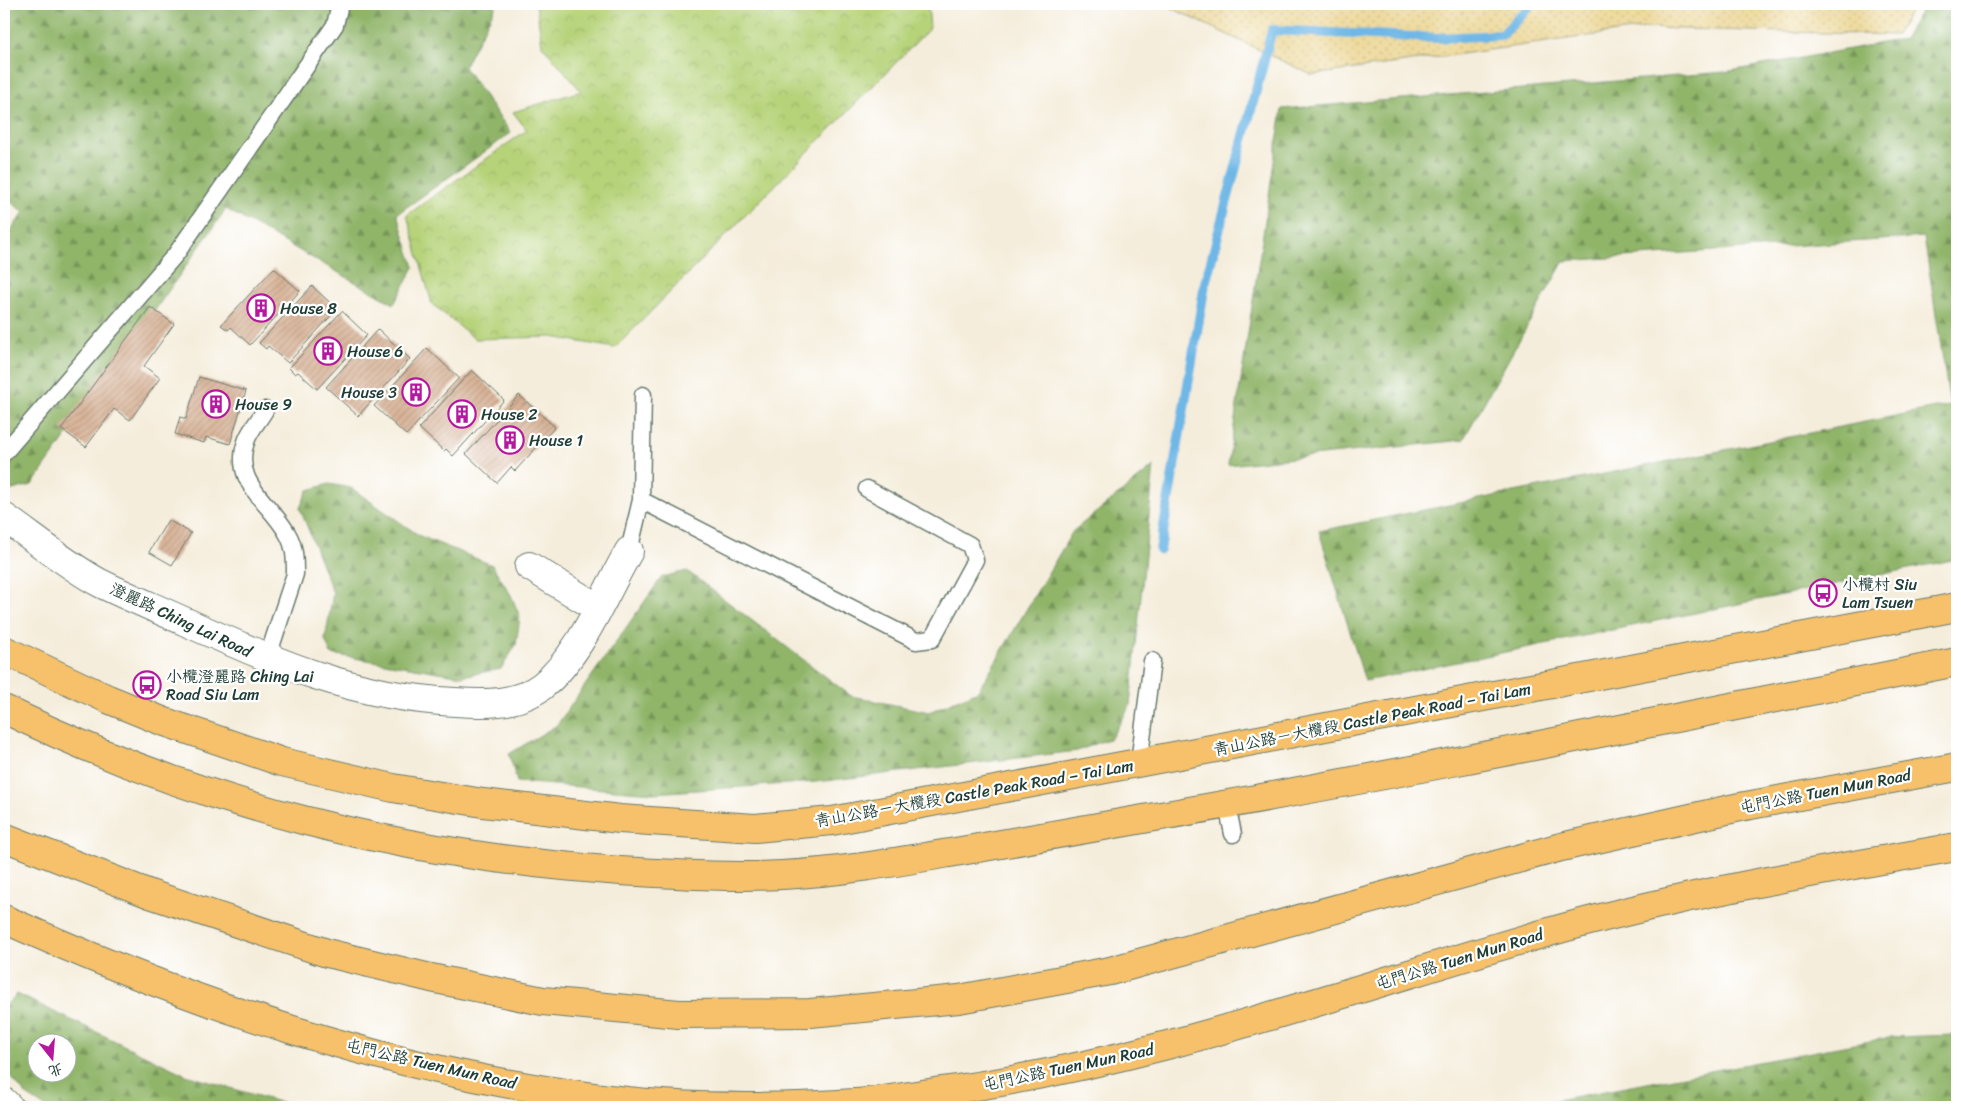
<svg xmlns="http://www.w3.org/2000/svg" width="1961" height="1111" viewBox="0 0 1961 1111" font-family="Sriracha,'LXGW WenKai TC',sans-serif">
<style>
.forest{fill:url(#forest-firs);stroke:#58794e;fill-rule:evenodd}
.sand{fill:url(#sand-dots);stroke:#868c69}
.park{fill:url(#park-crowns);stroke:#6a8856}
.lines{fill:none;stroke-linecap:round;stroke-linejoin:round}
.stream{stroke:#6eb7e6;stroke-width:10}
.building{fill:url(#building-hatch)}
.service-casing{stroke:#6a7b6e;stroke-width:19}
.minor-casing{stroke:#6a7b6e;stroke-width:30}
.primary-casing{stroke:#6a7b6e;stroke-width:30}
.motorway-casing{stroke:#6a7b6e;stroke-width:30}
.service{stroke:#fff;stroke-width:16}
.minor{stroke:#fff;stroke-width:28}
.primary{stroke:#f6c16b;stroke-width:28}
.motorway{stroke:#f6c16b;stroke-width:28}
.labels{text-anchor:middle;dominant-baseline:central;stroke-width:4.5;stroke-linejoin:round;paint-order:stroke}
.poi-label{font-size:16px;fill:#1f3d34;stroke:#fff;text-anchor:start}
.street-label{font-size:16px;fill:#1f3d34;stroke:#fff}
</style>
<defs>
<pattern id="forest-firs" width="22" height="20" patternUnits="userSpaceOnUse" patternTransform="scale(1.25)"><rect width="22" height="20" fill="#90b569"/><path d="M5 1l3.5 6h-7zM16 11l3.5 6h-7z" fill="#759457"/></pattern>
<pattern id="sand-dots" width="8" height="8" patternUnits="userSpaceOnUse" patternTransform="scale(1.25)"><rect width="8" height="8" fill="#eeda9e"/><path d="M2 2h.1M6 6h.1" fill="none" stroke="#ccbc89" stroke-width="1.8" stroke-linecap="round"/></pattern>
<pattern id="park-crowns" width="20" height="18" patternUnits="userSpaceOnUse" patternTransform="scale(1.25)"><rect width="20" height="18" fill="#b6d379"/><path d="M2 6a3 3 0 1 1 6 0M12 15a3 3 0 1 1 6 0" fill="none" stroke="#9cb669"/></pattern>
<pattern id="building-hatch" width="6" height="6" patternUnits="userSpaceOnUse" patternTransform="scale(1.25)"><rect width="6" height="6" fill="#d4aa8b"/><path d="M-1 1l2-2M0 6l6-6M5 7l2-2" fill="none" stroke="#ab8c72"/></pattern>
</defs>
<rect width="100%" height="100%" fill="#fff"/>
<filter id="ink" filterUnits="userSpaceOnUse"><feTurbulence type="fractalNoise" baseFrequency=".02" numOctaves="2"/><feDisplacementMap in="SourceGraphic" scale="10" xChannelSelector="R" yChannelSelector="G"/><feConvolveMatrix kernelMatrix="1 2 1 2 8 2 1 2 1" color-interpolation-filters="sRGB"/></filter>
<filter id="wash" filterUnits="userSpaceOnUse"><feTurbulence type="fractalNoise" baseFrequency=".0096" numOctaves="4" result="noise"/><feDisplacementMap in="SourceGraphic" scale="20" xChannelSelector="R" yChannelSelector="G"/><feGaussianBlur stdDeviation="1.12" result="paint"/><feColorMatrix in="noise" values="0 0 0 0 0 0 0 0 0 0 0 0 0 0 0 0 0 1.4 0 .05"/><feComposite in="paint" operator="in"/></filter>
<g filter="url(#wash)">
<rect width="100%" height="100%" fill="#f5eddb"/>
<path class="forest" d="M4,4H497L464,67L511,133L397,214L414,267L394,304L226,209L32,485L4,492V240L24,212L4,197Z
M1925,4H1957V559L1365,681L1319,531L1950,405L1924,237L1564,261L1463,440L1228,465L1282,109L1725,72L1904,39Z
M1154,466L1130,706L1111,738L1077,751L816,782L653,793L517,782L509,754L557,725L662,577L687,571L851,696L929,712L978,691L1073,531Z
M329,484L351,488L420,536L492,565L511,595L520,617L516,645L501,669L462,676L331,654L325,640L333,593L300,508L308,490Z
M17,994L186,1075L296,1107H45L25,1094L4,1068V1007ZM38,1044H68V1074H38Z
M1957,1035V1107H1520L1891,1037Z"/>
<path class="sand" d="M1163,4H1915L1896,35L1645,28L1312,75Z"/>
<path class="park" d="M536,4H928L930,28L615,348L552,337L475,339L432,304L407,215L527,130L513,112L581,91L542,45Z"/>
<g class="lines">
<path class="stream" d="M1160,550L1205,284L1272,30L1434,38L1502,35L1532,4"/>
</g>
<g id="blocks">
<path class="building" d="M274,268L300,291L250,345L231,327L228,330L221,325Z
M312,286L337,309L288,363L268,346L266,349L259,343Z
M150,307L174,324L144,366L160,378L130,420L114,409L86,447L61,429Z
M342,311L367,335L317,389L298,372L295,374L289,368Z
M378,329L410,359L358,416L326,387Z
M427,348L459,378L406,435L374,406Z
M472,370L504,400L453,456L446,449L444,451L419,428Z
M199,377L246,391L230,444L206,437L204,443L175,434L180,417L186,419Z
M519,395L555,427L515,471L511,467L497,483L466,454Z
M168,520L191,533L172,565L149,552Z"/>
</g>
</g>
<g filter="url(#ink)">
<use href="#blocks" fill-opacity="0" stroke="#6a7b6e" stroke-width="1"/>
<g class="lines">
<g class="service-casing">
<path id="service" d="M265,410C260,419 251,429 247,439C230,482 270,502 287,533C295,546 295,559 295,574L267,659
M4,453L176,254L335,25L340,4
M641,500L916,641L932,639L975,560L970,545L867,489
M629,551L641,500L643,395
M1139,763L1152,661
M1227,805L1233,834"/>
</g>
<g class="minor-casing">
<path id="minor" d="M4,517C34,538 68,566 100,583C128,597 158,609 186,622C276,663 355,697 455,702C485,704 517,705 542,686C580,657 605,592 629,551
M529,566L598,608
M4,1102L9,1107"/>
</g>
<g class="primary-casing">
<path id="primary" d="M4,650L108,699L162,721L282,762L393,788L483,803L620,819L755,828L832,821L1957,607
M4,709C200,805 403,856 621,871C674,874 729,878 782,875C842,872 902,861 961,851C1023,840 1086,829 1149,818C1419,771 1688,715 1957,662"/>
</g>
<g class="motorway-casing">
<path id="motorway" d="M4,837L150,894L327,953L431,978L543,1001L679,1014L810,1013L959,999L1110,971L1561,847L1740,807L1957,767
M4,919C191,1003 389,1071 593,1097C679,1109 768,1109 855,1103C882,1101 909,1096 935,1092C1143,1065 1341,992 1542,934C1678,895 1818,871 1957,847"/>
</g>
<use href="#service" class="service"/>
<use href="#minor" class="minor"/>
<use href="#primary" class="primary"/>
<use href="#motorway" class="motorway"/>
</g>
</g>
<defs>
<g id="building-ring" transform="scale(1.4375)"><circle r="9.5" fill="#fff" stroke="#b5179e" stroke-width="1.5"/><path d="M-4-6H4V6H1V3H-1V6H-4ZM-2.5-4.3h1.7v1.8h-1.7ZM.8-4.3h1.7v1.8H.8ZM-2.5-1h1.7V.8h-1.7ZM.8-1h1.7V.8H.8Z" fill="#b5179e"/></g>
<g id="bus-ring" transform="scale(1.4375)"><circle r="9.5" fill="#fff" stroke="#b5179e" stroke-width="1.5"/><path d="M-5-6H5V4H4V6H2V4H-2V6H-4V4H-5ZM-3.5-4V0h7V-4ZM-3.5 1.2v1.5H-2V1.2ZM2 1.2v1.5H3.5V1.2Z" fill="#b5179e"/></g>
</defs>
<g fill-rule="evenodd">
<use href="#building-ring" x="261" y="308"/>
<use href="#building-ring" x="328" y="351"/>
<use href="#building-ring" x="416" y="392"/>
<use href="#building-ring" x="216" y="404"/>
<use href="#building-ring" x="462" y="414"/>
<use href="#building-ring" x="510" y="440"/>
<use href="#bus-ring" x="1823" y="593"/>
<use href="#bus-ring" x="147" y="685"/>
</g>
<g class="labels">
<g class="poi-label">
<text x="280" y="308">House 8</text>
<text x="347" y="351">House 6</text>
<text x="397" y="392" text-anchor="end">House 3</text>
<text x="235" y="404">House 9</text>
<text x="481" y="414">House 2</text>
<text x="529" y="440">House 1</text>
<text x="1842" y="584">小欖村 Siu<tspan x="1842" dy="18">Lam Tsuen</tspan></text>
<text x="166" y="676">小欖澄麗路 Ching Lai<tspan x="166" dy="18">Road Siu Lam</tspan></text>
</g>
<g class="street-label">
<text transform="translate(181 620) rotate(25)">澄麗路 Ching Lai Road</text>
<text transform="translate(1372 719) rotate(-11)">青山公路－大欖段 Castle Peak Road – Tai Lam</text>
<text transform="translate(1825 791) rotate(-11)">屯門公路 Tuen Mun Road</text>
<text transform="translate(974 793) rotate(-10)">青山公路－大欖段 Castle Peak Road – Tai Lam</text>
<text transform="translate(1459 959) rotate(-17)">屯門公路 Tuen Mun Road</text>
<text transform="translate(431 1064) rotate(13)">屯門公路 Tuen Mun Road</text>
<text transform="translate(1068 1067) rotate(-12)">屯門公路 Tuen Mun Road</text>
</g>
</g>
<rect width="1961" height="1111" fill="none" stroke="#fff" stroke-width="20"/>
<g transform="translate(52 1058) rotate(163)"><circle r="24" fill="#ffffff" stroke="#a5b1ae"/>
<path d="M0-4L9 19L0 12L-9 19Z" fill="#b5179e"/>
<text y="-8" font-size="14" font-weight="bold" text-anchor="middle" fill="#1f3d34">北</text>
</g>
</svg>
